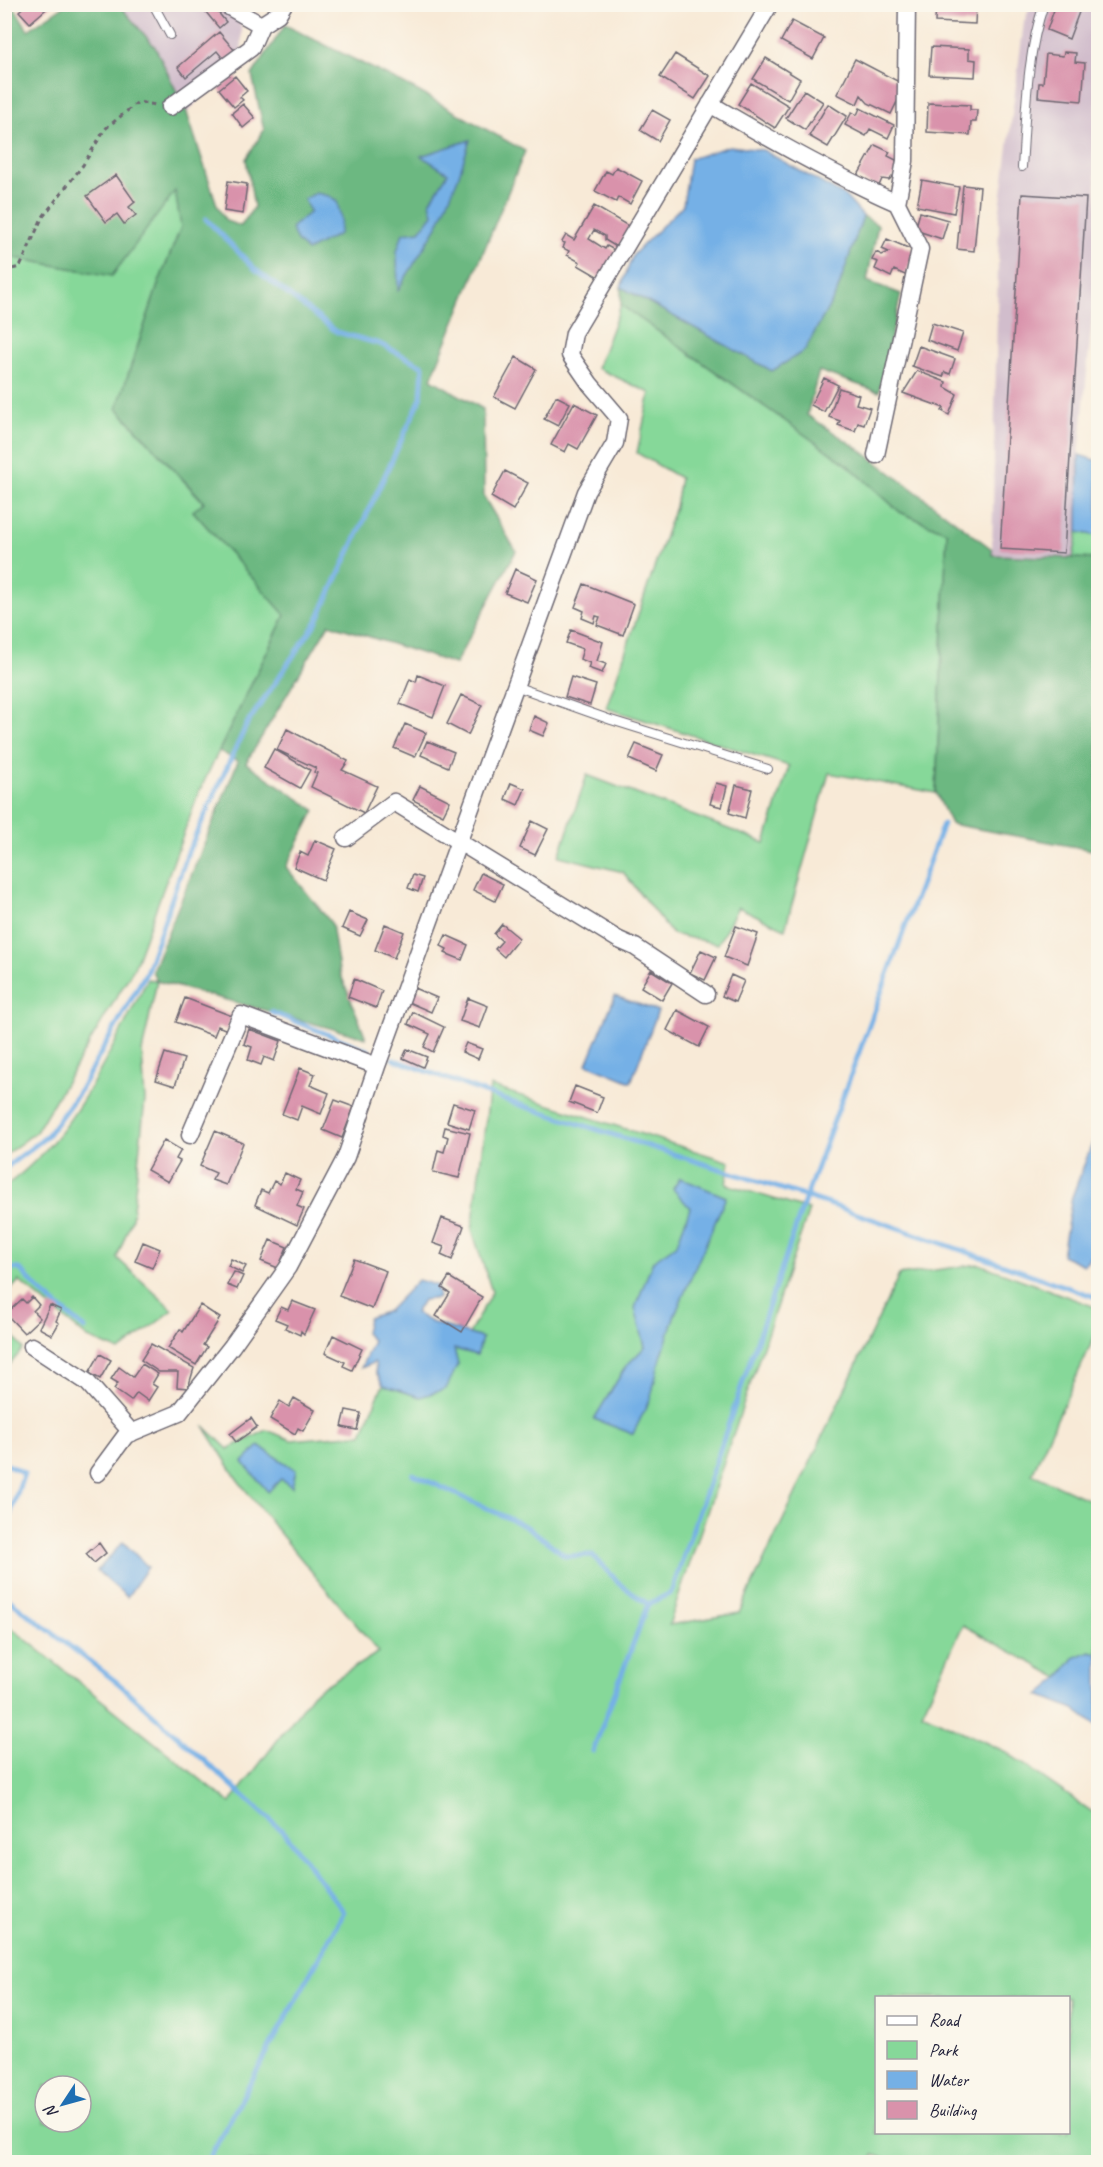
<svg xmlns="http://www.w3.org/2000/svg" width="1103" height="2167" viewBox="0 0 1103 2167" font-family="Caveat,sans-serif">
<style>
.industrial{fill:#d1bdcc}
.green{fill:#86d899;stroke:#547d6a;stroke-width:1.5;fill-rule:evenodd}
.forest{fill:#6cb881;stroke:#476d5e;stroke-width:1.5}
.water{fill:#75b0e6;stroke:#4c6990;stroke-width:1.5}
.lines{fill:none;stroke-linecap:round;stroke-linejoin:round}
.stream{stroke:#75b0e6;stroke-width:5}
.building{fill:#d992ab}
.lane-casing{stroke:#6d6872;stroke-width:10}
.street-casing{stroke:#6d6872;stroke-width:19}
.path{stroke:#6d6872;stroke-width:3;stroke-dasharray:4.5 4.5;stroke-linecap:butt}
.lane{stroke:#fff;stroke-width:8}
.street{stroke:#fff;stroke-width:16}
</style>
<rect width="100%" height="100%" fill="#fbf7ec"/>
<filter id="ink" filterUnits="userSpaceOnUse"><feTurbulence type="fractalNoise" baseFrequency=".0167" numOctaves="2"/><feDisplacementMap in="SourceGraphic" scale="12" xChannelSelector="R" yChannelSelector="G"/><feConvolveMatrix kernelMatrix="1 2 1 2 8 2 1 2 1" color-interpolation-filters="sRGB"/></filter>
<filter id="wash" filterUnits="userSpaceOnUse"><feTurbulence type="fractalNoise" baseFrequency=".008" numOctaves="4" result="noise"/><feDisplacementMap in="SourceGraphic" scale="24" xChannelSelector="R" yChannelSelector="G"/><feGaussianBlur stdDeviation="1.35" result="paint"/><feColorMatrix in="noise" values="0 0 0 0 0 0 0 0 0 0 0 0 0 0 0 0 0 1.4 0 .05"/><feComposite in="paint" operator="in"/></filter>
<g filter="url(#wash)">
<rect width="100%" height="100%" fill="#f8ead7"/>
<path class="industrial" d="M108,5H234L242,30L241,65L213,83L187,113L155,47L120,6Z
M1031,5H1098V85L1094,153L1098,218V254L1079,455L1078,532L1073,558L992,555L999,217L1024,22Z"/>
<path class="green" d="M175,190L181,227L159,282L117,408L204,503L193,511L285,615L199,792L134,968L36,1132L5,1155L4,256L112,276Z
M621,305L849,466L900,512L947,532L936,793L829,773L785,929L738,907L718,944L672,934L623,872L559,856L587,775L765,843L789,766L606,708L675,507L680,478L637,453L650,393L597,368Z
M1078,532L1098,536V559L1073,558Z
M148,979L157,981L142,1052L145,1100L132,1218L117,1258L173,1310L120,1351L88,1338L19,1281L5,1295V1186C75,1137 109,1052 148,979Z
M490,1086L730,1162L726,1184L809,1210L669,1625L739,1613L899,1275L979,1264L1098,1308V1329L1032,1474L1098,1504V1654L1090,1651L1074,1658L1059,1678L963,1625L922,1713L1006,1752L1098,1816V2162H899L874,2155L872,2162H5L4,1622L230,1803L313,1693L379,1652L277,1530L237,1479L204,1426L228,1449L267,1430L291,1440L362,1434L383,1385L420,1397L445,1389L458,1364L453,1349L482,1338L469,1334L492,1292L472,1230ZM876,1998H1068V2132H876ZM45,2086H81V2122H45Z
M5,1323L23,1349L5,1370H4Z"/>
<path class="forest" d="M108,4L120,6L155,47L187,113L217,205L226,221L241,226L254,207L246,159L264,130L252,75L285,25L414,89L525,151L431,379L483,409L484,497L516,551L455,664L329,624L246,763L315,810L286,867L332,924L339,970L366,1038L157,981L152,971L238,761L219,751L285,615L193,511L204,502L117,408L159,282L181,227L175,191L112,276L5,256L4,5H13L28,30L65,5Z
M863,216L878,225L867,281L901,294L879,392L819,371L807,415L862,451L992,549V555L1098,559V851L951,824L936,793L947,532L900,512L849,466L621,305V287L772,371L804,351L837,292Z"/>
<path class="water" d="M470,140L458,178L438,225L398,290L397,251L403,233L420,231L433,214L430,202L448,173L421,156Z
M729,146L763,150L845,196L863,216L837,292L804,351L772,371L621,287L633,255L683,205L690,159Z
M316,193L329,196L337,201L341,219L339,234L307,251L297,241L291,228L310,212L304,199Z
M1079,455L1098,461V536L1078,532Z
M615,996L658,1011L631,1082L587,1064Z
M1098,1128V1253H1095L1084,1265L1062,1255L1072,1197Z
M680,1178L726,1197L674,1317L658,1367L651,1397L633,1434L594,1419L626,1366L645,1347L635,1308L653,1261L677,1244L690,1208L673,1189Z
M418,1280L436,1285L439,1298L423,1300L415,1313L431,1322L482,1338L477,1355L454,1349L458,1364L446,1389L420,1397L383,1385L376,1372L375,1362L361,1368L373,1341L365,1333L368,1318L388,1311Z
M259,1446L296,1470L292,1487L281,1479L268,1492L243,1462Z
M123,1542L148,1567L127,1597L97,1571Z
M1090,1651L1098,1654V1727L1074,1709L1039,1695L1059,1678L1074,1658Z"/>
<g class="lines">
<path class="stream" d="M271,1012L368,1050
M393,1059L511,1102L832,1205L1098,1298
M4,1169L46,1137L77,1095L146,973L188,852L247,724L317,621L421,398L423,366L380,344L337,332L256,270L206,219
M4,1268L20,1269L40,1291L85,1329
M4,1463L24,1473L4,1532
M413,1474L529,1528L566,1556L592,1555L621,1585L648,1604
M4,1596L118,1683L285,1833L344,1912L207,2162
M593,1751L648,1604L671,1593L806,1197L943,824"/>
</g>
<g id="blocks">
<path class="building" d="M27,4H52L30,23L19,11Z
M936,4H976L975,24L935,22Z
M1056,4H1082L1069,39L1047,30Z
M200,5H212L226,22L219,28Z
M792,21L824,38L813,59L781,41Z
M219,32L236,52L225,61L217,51L186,77L178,67Z
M931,47L969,49V59L976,60L975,77L929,75Z
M1064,52L1076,53L1075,62L1085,63L1082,101L1038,97L1039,83H1043L1046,54L1063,56Z
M675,54L710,76L695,99L660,77Z
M766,58L800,79L788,100L753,79Z
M855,59L905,85L891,114L868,103L861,95L857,104L837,94Z
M235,76L247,91L240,97L243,100L234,107L219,89Z
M751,83L789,106L775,128L738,104Z
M804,90L823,102L805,130L786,118Z
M928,103L970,105V110H977L976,122H971L970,135L927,132Z
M243,104L255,118L243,128L232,113Z
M828,104L847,116L828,147L809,136Z
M860,108L894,125L888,138L870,129L866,136L845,125L852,112L857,115Z
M652,110L670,120L658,141L640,130Z
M875,145L890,152L888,156L896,160V173L889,180L882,179L878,188L857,177Z
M616,167L642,181L630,204L618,197L616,202L595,191L606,171L612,174Z
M116,175L135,202L129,207L136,215L124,224L117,214L106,222L87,196Z
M922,180L959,187L954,213L917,206Z
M228,181L247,184L243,214L224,211Z
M963,185L980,187L974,251L957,249Z
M1022,194L1086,198L1064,553L1000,549Z
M594,206L630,227L618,248L605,240V236L594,230L589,239L605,249L607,246L618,252L602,279L578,265L580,262L567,255L569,251L563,248L565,243L562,242L566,235L574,240Z
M920,212L948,220L942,239L915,230Z
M887,239L915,251L905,275L894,270L891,277L875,269L878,262L872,260L876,252L882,255L889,252L882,249Z
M932,323L963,333L957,351L927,340Z
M919,346L955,359L950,374L945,372L943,377L912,366Z
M516,357L536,369L515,408L494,397Z
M917,371L946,382L945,387L957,394L949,415L942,411L944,408L903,393Z
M824,378L838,385L824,412L811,405Z
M839,388L859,395L856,404L870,408L864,425L858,423L855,431L838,425L840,421L829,417Z
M556,396L570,403L558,426L544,419Z
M574,403L597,415L578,449L569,444L565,452L551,445Z
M505,471L528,483L513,510L491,497Z
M515,569L537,579L527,602L505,593Z
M584,584L634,604L623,635L597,625L600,617L596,616L594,623L582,618L584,611L575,607Z
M571,630L603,642L597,661L606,664L602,673L588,668L590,663L580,659L583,649L566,643Z
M418,675L445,686L433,717L400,704L410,679L416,682Z
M571,677L596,685L590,705L565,697Z
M461,695L482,705L468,735L447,724Z
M534,716L549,723L543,736L529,730Z
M405,724L426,733L415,757L394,748Z
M287,729L348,761L342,770L377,786L364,813L311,787L317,773L314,772L316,768L277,750Z
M427,741L454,752L448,767L421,755Z
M636,744L663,755L656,771L629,759Z
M274,749L310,770L300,788L264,768Z
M511,783L525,789L518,805L505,799Z
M716,783L727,786L722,807L710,804Z
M736,785L752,789L745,818L729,813Z
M420,786L450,801L443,815L413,800Z
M532,821L548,829L535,855L520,848Z
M315,840L336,849L323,880L294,867L300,852L308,856Z
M481,873L503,884L495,901L473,890Z
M413,875L423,878L418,892L408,888Z
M349,912L368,920L360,936L342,928Z
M385,924L404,932L394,958L375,950Z
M502,924L519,938L504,957L495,949L502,941L494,934Z
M736,926L758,934L747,966L724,957Z
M446,935L468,945L462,960L445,953L447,949L441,946Z
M701,950L716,957L705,980L690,973Z
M651,970L672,983L662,1000L641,987Z
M731,975L744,981L735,1002L722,996Z
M354,979L382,991L376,1008L348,997Z
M414,988L437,998L431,1012L408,1002Z
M185,998L232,1016L227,1030L218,1026L214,1036L176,1022Z
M468,998L488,1006L480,1028L460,1021Z
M677,1010L709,1027L699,1047L667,1030Z
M413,1012L444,1027L433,1052L424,1047L430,1034L408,1024Z
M249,1029L281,1041L274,1061L264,1057L261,1065L248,1060L252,1047L244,1044Z
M466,1043L482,1049L478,1059L462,1052Z
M407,1049L427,1057L423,1067L403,1058Z
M165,1053L184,1059L175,1086L156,1080Z
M300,1068L315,1074L310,1085L329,1093L321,1114L302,1106L297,1120L282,1114Z
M575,1086L603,1097L597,1113L569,1102Z
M335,1100L354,1107L342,1138L323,1130Z
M453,1103L475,1110L469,1129L447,1122Z
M445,1127L470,1133L459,1178L433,1172L438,1150L444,1152L448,1137L443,1135Z
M215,1131L243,1143L226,1185L212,1180L216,1173L200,1166Z
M164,1140L181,1150L176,1159L180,1161L168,1182L147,1170Z
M285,1173L300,1180L296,1189L303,1192L297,1206L304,1209L297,1225L255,1205L261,1190L268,1193L274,1181L280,1184Z
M442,1218L464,1226L452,1260L441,1255L444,1247L433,1243Z
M270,1240L287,1247L278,1268L261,1261Z
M143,1242L160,1249L152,1268L135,1261Z
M231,1259L246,1266L242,1273L228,1266Z
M354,1259L386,1271L372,1309L339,1296Z
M234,1272L243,1276L237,1289L227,1285Z
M449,1277L482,1297L462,1332L436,1316L450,1293L442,1288Z
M32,1297L39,1305L33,1311L40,1318L24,1333L6,1314L22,1299L26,1303Z
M292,1301L315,1310L304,1334L301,1331L300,1335L285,1328L287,1324L275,1319L281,1307L288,1310Z
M50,1305L61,1310L56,1321L59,1323L52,1335L39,1328Z
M200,1305L220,1318L203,1345L207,1347L196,1365L168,1348L180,1329L183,1332Z
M333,1335L362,1349L352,1370L343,1366L345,1362L325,1353Z
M151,1344L194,1368L188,1388L177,1387L178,1372H159L141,1360Z
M100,1354L111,1360L100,1379L89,1373Z
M142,1364L158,1374L152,1384L157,1387L148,1401L137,1393L131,1401L114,1389L118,1383L111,1379L119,1367L133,1377Z
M294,1398L315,1410L303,1431L298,1428L295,1434L270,1419L280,1401L289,1407Z
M346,1410L361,1413L357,1430L342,1427Z
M251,1418L257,1427L236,1442L230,1434Z
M99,1543L106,1553L94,1563L86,1554Z"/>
</g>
</g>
<g filter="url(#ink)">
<use href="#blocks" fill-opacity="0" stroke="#6d6872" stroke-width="1.5"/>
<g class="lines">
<g class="lane-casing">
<path id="lane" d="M153,4L170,35
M1022,167C1026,113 1026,56 1044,4
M515,686L611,720L768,769"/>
</g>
<g class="street-casing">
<path id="street" d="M224,4L261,25
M710,104C771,140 833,175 897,203
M170,107L251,48L261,25L278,14L284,4
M876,455L920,249L897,203L905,161L907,4
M346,838L394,802L619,940L635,947L706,994
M190,1135L241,1015L377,1066
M32,1346L87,1382L132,1433
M98,1473L126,1435L179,1413L232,1346L288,1267L346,1157L377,1066L586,492L615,443L619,418L590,384L570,355L574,333L770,4"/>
</g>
<path class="path" d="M4,271L20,267L42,218L83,165L105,129L138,102L156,105"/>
<use href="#lane" class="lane"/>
<use href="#street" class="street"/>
</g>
</g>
<rect width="1103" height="2167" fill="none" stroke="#fbf7ec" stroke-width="24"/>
<rect x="875" y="1996" width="195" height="138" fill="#fbf7ec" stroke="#a4a2a5" stroke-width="1.5"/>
<rect x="887" y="2016" width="30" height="9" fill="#ffffff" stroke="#a4a2a5" stroke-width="1.5"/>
<text x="929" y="2026" font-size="18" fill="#22223b">Road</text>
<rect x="887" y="2041" width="30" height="18" fill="#86d899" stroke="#a4a2a5" stroke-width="1.5"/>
<text x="929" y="2056" font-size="18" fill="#22223b">Park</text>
<rect x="887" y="2071" width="30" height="18" fill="#75b0e6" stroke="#a4a2a5" stroke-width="1.5"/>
<text x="929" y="2086" font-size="18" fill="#22223b">Water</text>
<rect x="887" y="2101" width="30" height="18" fill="#d992ab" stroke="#a4a2a5" stroke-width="1.5"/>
<text x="929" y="2116" font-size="18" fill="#22223b">Building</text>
<g transform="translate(63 2104) rotate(234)"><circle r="28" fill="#fbf7ec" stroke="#a4a2a5" stroke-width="1.5"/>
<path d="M0-4.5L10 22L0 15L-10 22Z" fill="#1f6fb2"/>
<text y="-9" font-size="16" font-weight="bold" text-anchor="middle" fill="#22223b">N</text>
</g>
</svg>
